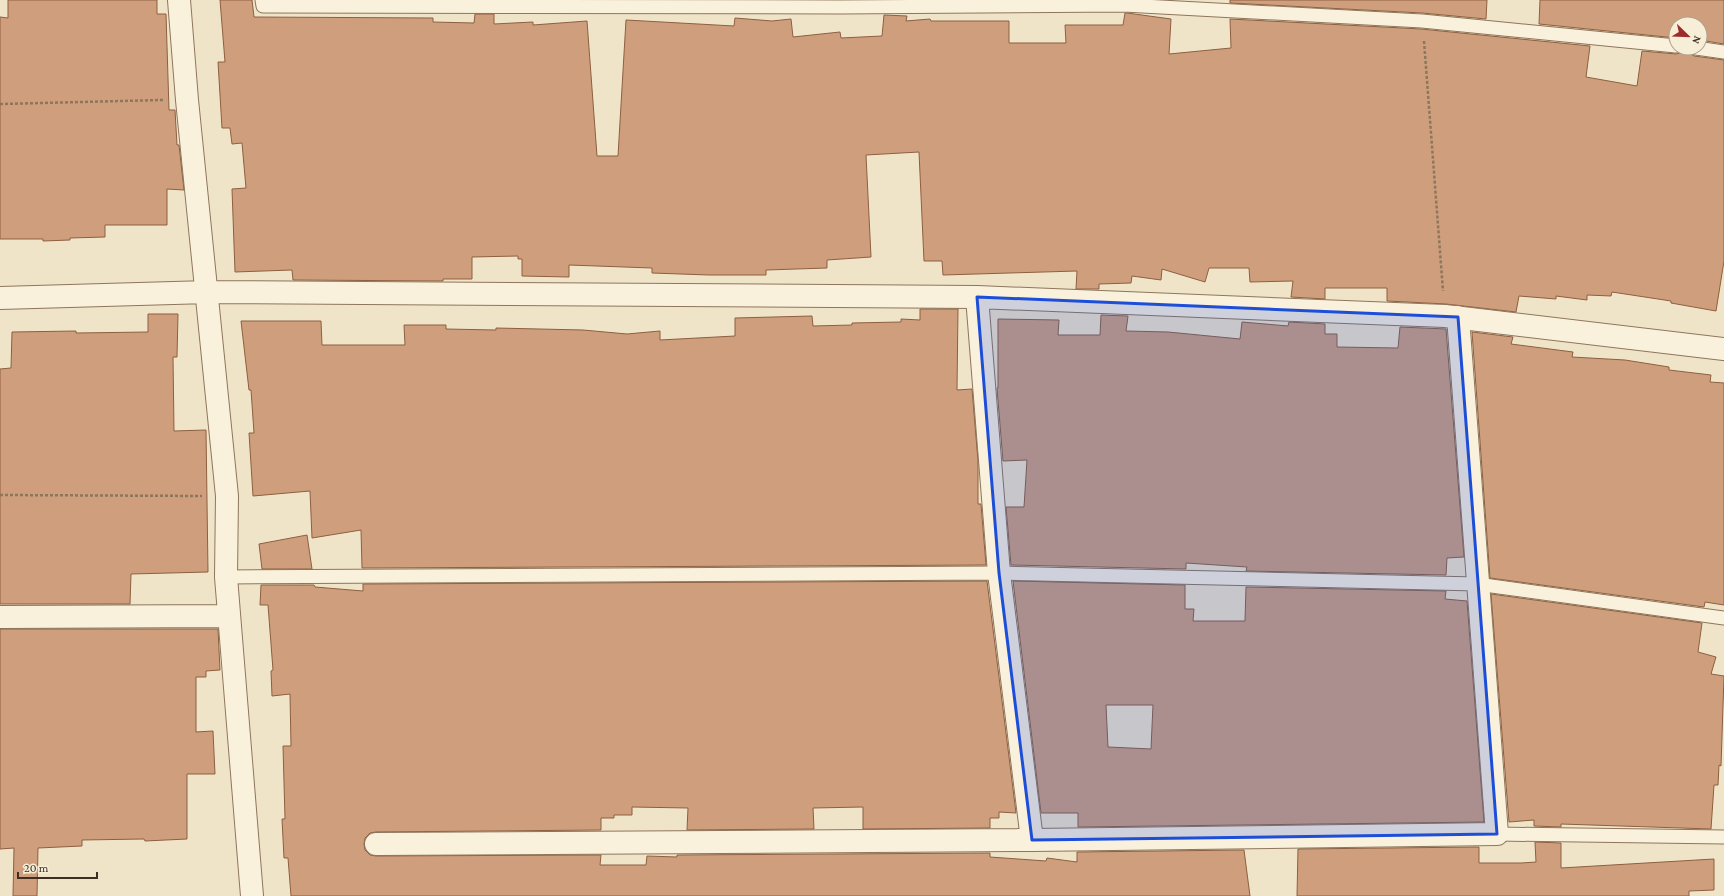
<svg xmlns="http://www.w3.org/2000/svg" width="1724" height="896" viewBox="0 0 1724 896" font-family="'Crimson Pro',serif">
<style>
.building{fill:#cf9f7d;stroke:#8d5f41;fill-rule:evenodd}
.lines{fill:none;stroke-linecap:round;stroke-linejoin:round}
.service-casing{stroke:#8d765c;stroke-width:15}
.minor-casing{stroke:#8d765c;stroke-width:24}
.path{stroke:#8d765c;stroke-width:2.5;stroke-dasharray:3 2;stroke-linecap:butt}
.service{stroke:#faf1dc;stroke-width:13}
.minor{stroke:#faf1dc;stroke-width:22}
.marked{fill:#1d4ed8;fill-opacity:0.2;stroke:#1d4ed8;stroke-width:3;stroke-linejoin:round}
</style>
<rect width="100%" height="100%" fill="#f0e4c8"/>
<path class="building" d="M8,0H157V14H166L169,110H175L177,145H179L184,190L167,189V225H105V237L70,238V240L43,241V239H0V17L8,18Z
M220,0H252L254,17L433,18V22L474,23L475,14H494V24L533,22V25L587,21L597,156H618L626,20L734,26L735,18L772,21L791,19L793,37L840,32L841,38L882,36L884,15L907,16L906,21L930,19L931,21H1009V43H1066L1065,25H1123L1125,13H1127L1171,19L1169,54L1231,48L1230,19L1421,29L1590,46L1586,77L1637,86L1642,51L1676,54L1680,53L1684,48H1688L1691,54L1694,56L1724,60V261L1716,311L1671,303V301L1612,292L1611,296L1587,295V300L1556,296V299L1519,296L1516,312L1446,304L1387,301V288H1325V299L1291,297L1293,281L1250,282L1249,268H1209L1205,282L1162,269L1161,280L1132,276L1131,283L1099,284V289H1076L1077,271L943,275L942,261H924L919,152L866,155L871,257L827,260V268L766,270V275H709L652,273V268L569,265V277L522,276V259H518V256L472,257V279H443V281L293,280L292,270L235,272L232,189L246,188L242,143L232,144L230,128H222L218,62H225Z
M1230,0H1487L1486,19L1422,13L1230,3Z
M1540,0H1724V44L1700,40V24H1676V38L1539,24Z
M920,309H958L957,390L972,389L978,461V504H981L986,565L362,568L361,530L312,538L310,491L253,496L249,433H254L251,390H249L241,321H321L322,345H405L404,325H446V329L496,330V328L583,330L627,334L660,331V340L735,336V318L812,316L813,326L852,325V323L901,322V319L920,320Z
M148,314H178L177,357H173L174,431L206,430L208,572L131,574L130,604H0V369L11,368L12,332L76,331V333L148,332Z
M1101,315L1128,316L1126,331L1168,332L1240,339L1242,322L1288,326L1289,322L1325,324V334H1337V347L1398,348L1400,327L1446,329L1464,557L1447,558L1446,575L1246,571L1247,567L1186,563V569L1011,565L1006,507H1024L1027,460L1003,461L997,388H998V319L1059,320L1058,335H1100Z
M1472,332L1513,337L1511,344L1573,352L1572,357L1625,360L1669,367V370L1711,375L1710,382L1724,383V605L1705,602L1704,607L1490,578Z
M307,535L312,569H262L259,544Z
M987,581L1016,813L999,812V818H990V828L863,829V807L813,808L814,829L687,830L688,808L632,807V815H614V818H601V830L376,832L370,833L365,838L364,844L365,850L370,855L376,856L601,855L600,865H646L647,856L677,857V855L990,853V857L1046,861L1047,858L1077,862V852L1244,850L1250,896H291L288,858H284L282,819H285L283,746H291L290,694L272,696L271,671L273,670L268,605H260L261,585H314L315,587L363,591V584Z
M1013,581L1185,585V609H1194L1193,621H1245L1246,587L1446,591L1445,599L1467,601L1484,822L1078,827V813H1041ZM1106,705H1153L1151,749L1108,747Z
M1491,594L1702,623L1698,652L1716,657L1711,674L1724,676L1721,766L1719,765L1718,785H1714L1711,829L1561,824V827L1534,826V820L1509,822Z
M0,629H218L220,670L206,671V677H196V732L213,731L215,774H187V839L145,841L144,839L82,840V846L38,848L37,896H13L14,848L0,849Z
M1535,842L1561,843V868L1714,859V890L1689,891V896H1297L1298,849L1479,847V863H1521L1536,862Z"/>
<g class="lines">
<g class="service-casing">
<path id="service" d="M262,0L263,6L840,7L1124,5L1422,21L1676,46
M1696,48L1724,52
M226,577L999,573L1477,584L1724,618
M1497,834L1724,837"/>
</g>
<g class="minor-casing">
<path id="minor" d="M179,0L187,100L227,496L226,577L252,896
M977,297L999,573L1032,840
M0,298L208,292L977,297L1445,316L1724,349
M0,617L229,616
M376,844L1032,840L1497,834L1458,317"/>
</g>
<path class="path" d="M1424,41L1443,291
M0,104L163,100
M0,495L202,496"/>
<use href="#service" class="service"/>
<use href="#minor" class="minor"/>
</g>
<path class="marked" d="M977,297L1458,317L1497,834L1032,840L999,573Z"/>
<g transform="translate(1688 36) rotate(113)"><circle r="19" fill="#f7eed8" stroke="#ada18e"/>
<path d="M0-3L7 15L0 10L-7 15Z" fill="#9e2a2b"/>
<text y="-6" font-size="11" font-weight="bold" text-anchor="middle" fill="#3d2e20">N</text>
</g>
<path d="M18 872v6h79v-6" fill="none" stroke="#3d2e20" stroke-width="2"/>
<text x="24" y="872" font-size="12" fill="#3d2e20" stroke="#f7eed8" stroke-width="3" paint-order="stroke">20 m</text>
</svg>
